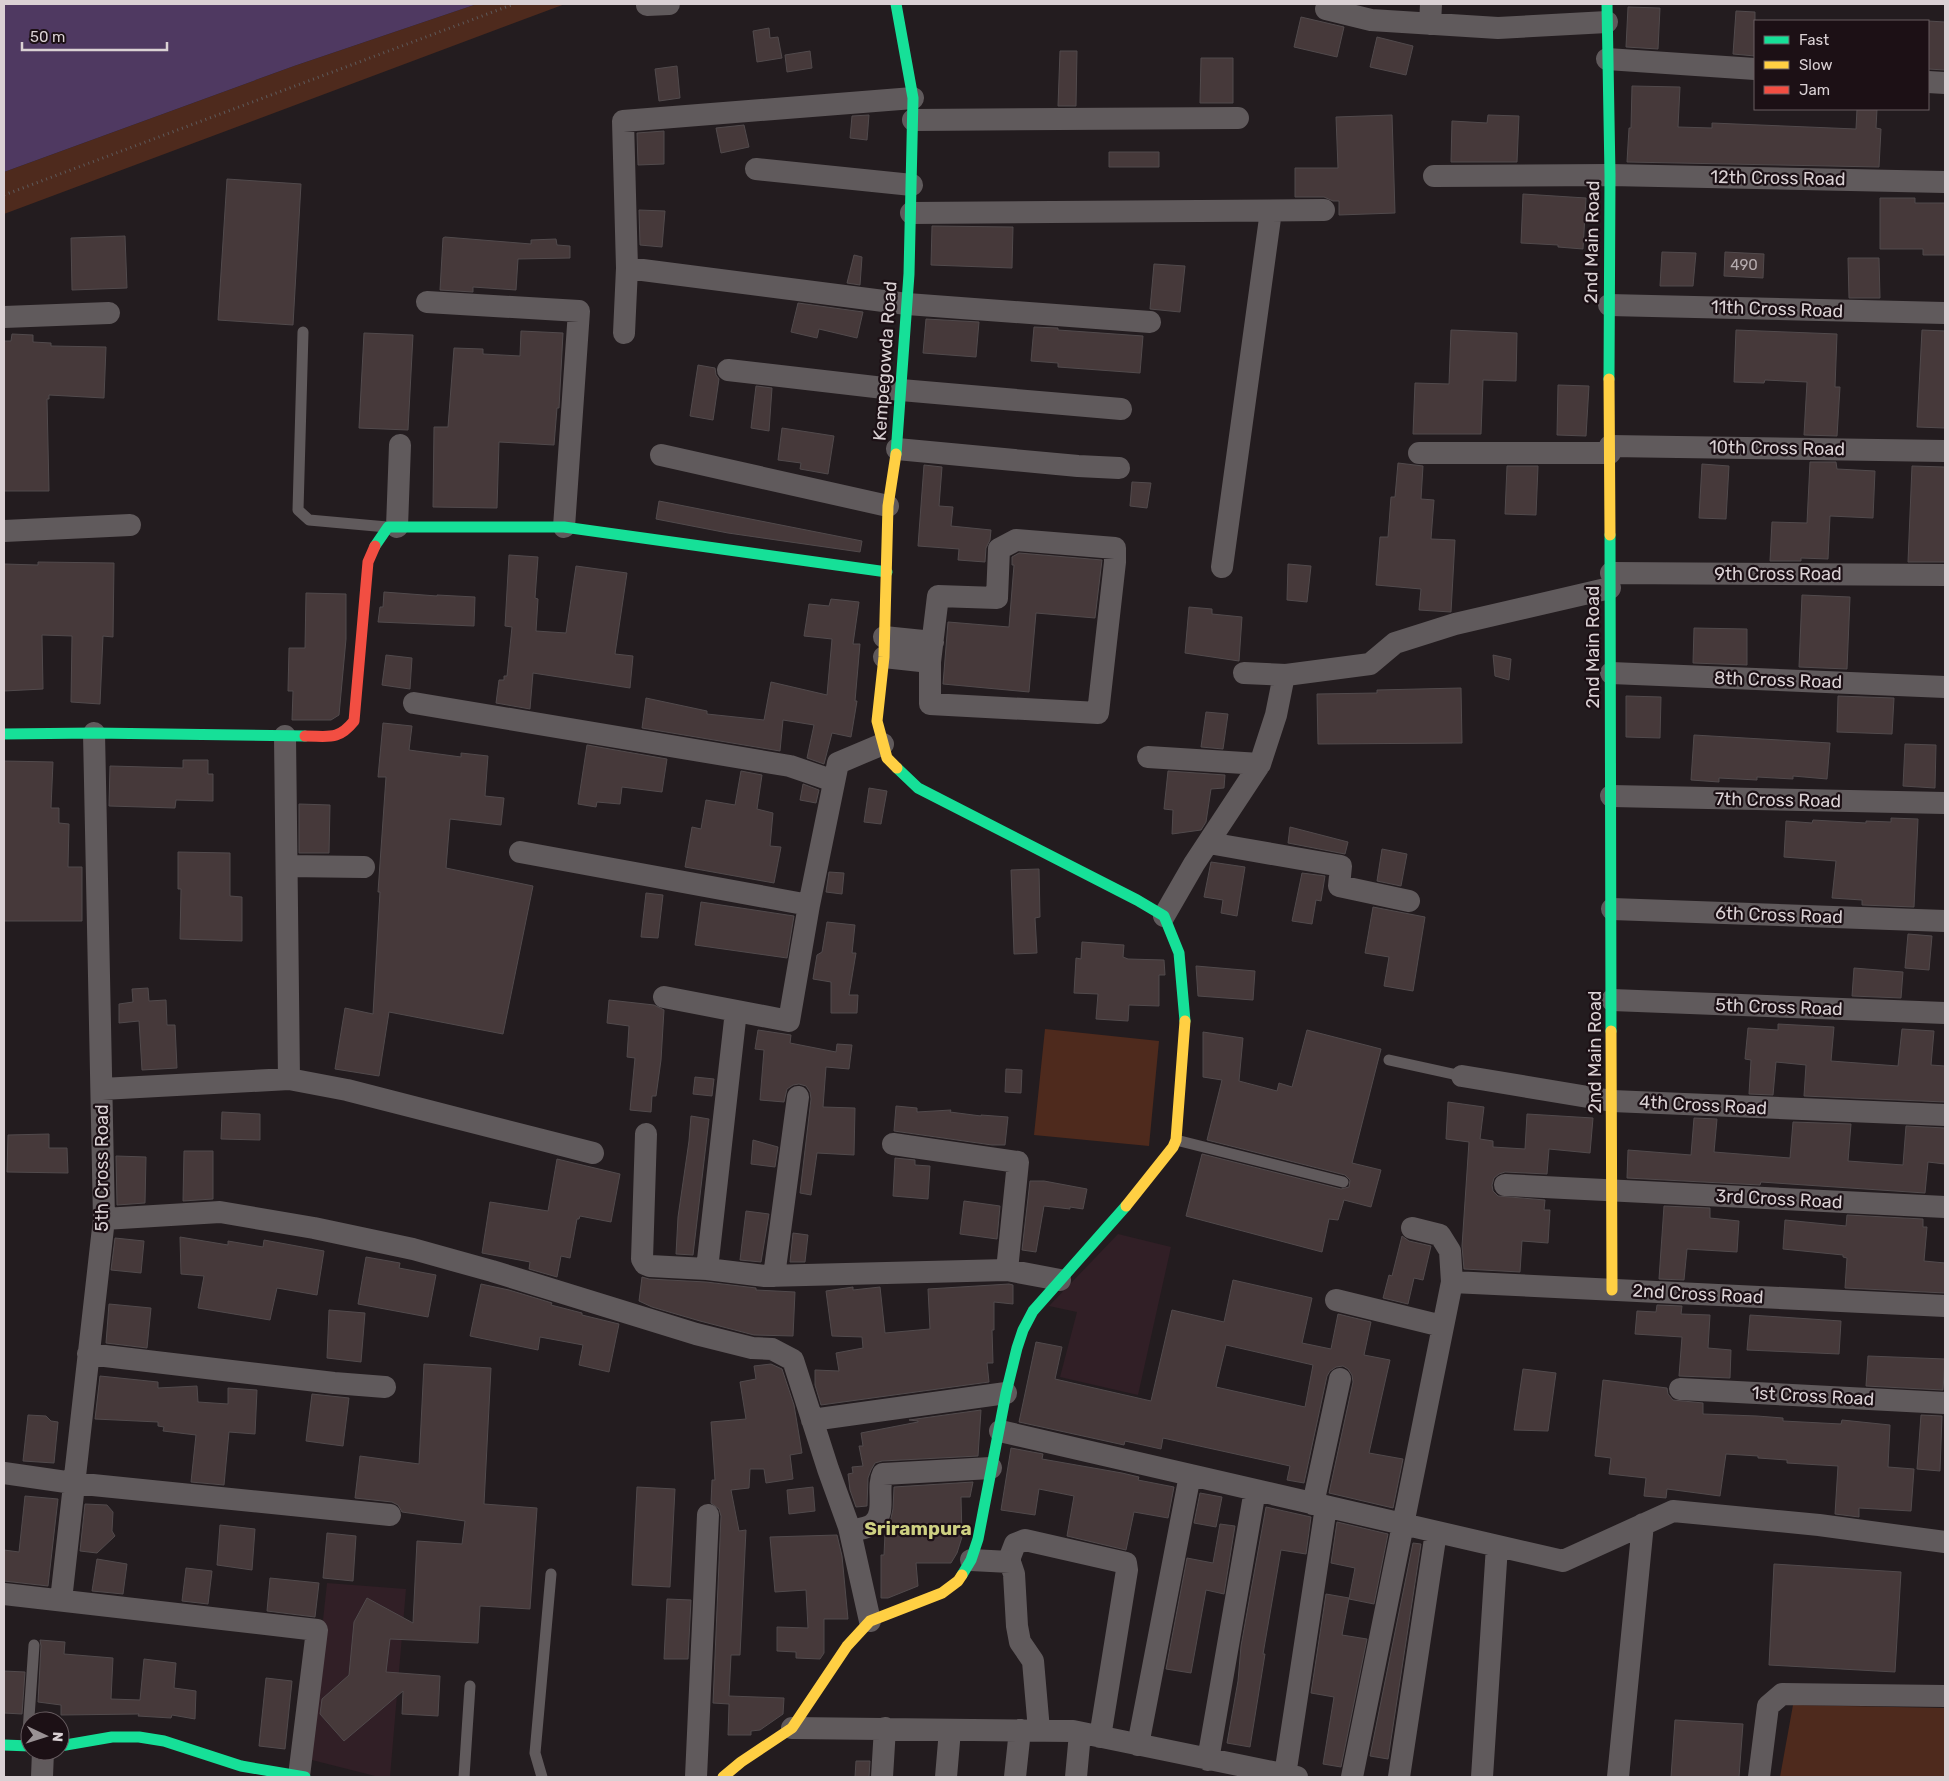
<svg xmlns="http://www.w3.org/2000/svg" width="1949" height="1781" viewBox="0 0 1949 1781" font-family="Rubik,sans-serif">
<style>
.built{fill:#311f26}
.green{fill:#4e2a1d}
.water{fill:#4f3961}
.building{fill:#46393a;stroke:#514a4c;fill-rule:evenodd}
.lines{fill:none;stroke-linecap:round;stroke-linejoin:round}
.path{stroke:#5e5a5b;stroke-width:3;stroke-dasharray:1 4;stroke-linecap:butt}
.lane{stroke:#605a5c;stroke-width:11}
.street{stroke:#605a5c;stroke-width:22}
.fast{stroke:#16e098;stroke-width:11}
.slow{stroke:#ffcf43;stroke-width:11}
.jam{stroke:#f24e42;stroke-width:11}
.labels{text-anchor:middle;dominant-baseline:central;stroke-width:4.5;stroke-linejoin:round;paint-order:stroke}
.number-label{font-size:15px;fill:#b5abae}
.street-label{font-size:18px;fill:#dad1d4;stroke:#1c1015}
.neighbourhood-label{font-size:19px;font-weight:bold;fill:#ced082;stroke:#1c1015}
</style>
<rect width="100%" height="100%" fill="#231c1f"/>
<path class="built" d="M1118,1234L1171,1247L1138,1395L1060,1377L1077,1312L1049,1306Z
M327,1583L406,1589L390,1777H379L308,1759Z"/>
<path class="green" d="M477,4H565L4,214V172L294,66Z
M1045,1029L1159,1041L1149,1146L1034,1135Z
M1793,1705L1945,1708V1777H1780Z"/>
<path class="water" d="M4,4H477L294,66L4,172Z"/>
<path class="building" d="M1628,7L1660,8L1658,49L1626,47Z
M1736,11L1755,12V56L1733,54Z
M1301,17L1344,27L1337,57L1294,47Z
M1928,21L1945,22V70L1928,69Z
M769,28L770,38L778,37L782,58L757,62L753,31Z
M1377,37L1413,46L1406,75L1370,67Z
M810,51L812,68L787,72L785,55Z
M1060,51H1077L1076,106H1058Z
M1201,58H1233V103H1200Z
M677,66L680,98L659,101L655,69Z
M1632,86L1680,87L1678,127L1712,128V123L1856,129L1857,109H1877L1876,128L1881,129L1879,167L1627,162L1629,128H1631Z
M869,115L867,140L850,138L852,116Z
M1392,115L1395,213L1339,215V201H1333L1324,197H1295V168H1338L1336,117Z
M1488,115L1519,116L1517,162H1451L1452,121L1487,123Z
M744,125L749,147L721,153L716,128Z
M664,131V164L638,165L637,133Z
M1109,152H1159V167H1109Z
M227,179L301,184L293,325L218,320Z
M1523,194L1586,198L1583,249L1558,247V245L1521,243Z
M1880,198H1915V203H1945V255H1923V249H1880Z
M639,210L665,211L662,247L640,245Z
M932,226L1013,227L1012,268L931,265Z
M125,236L127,288L72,290L71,238Z
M445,237L531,244V240L556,239L557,245L570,246V258L518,259L516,290L473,287V292L440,290L443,238Z
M1662,252L1696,253L1693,286H1660Z
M1725,252L1764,254L1763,278L1724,276Z
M854,255L862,257L860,285L847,283Z
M1848,258H1879L1880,298H1849Z
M1154,264L1185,266L1180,312L1150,309Z
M798,303L863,312L857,338L819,329L817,338L791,332Z
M926,319L979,322L976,357L923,353Z
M1034,327L1058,328V330L1143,336L1140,373L1058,367V363L1031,361Z
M1451,330L1517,333L1516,381L1483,380L1481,434H1413L1415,383L1449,384Z
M1736,330L1837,334L1835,387H1840L1837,436L1804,435L1807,382L1765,380L1764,383L1734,382Z
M1922,330L1945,331V428L1917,427Z
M521,331L563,333L559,408H557L554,445L499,442L497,508L433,507L434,427H448L454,348L483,349V354L520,356Z
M364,333L413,335L408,430L359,428Z
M12,334L33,335V342L51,343V346L106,347L104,398L49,395V399H47L49,491H4V341H11Z
M698,365L715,368L716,375L719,379L713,420L690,416Z
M1558,385L1589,386L1586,436L1557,435Z
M756,386L772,388L769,431L751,428Z
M782,428L834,436L828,474L800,469L801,463L778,460Z
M1810,462H1836L1837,469L1875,471L1873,518L1830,516L1828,559L1801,558V561H1770L1772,522L1807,523Z
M1398,463L1423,466L1421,499L1434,500L1431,539L1455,540L1451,612L1419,610L1421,589L1376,585L1380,537H1388L1391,497H1395Z
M1702,464L1729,466L1726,519L1699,518Z
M924,465L942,467L939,506L953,507L951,526L991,530L990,540L986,548L985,562L958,560L959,549L918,546Z
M1507,466H1538L1536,515L1505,514Z
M1912,466L1945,467V562H1908Z
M1132,482L1151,483L1147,508L1130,506Z
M659,501L862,541L860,552L728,533L656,519Z
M1019,553L1102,560L1095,618L1036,613L1029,692L943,684L948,622L1009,627L1014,565H1012V557Z
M509,555L538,557L535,598L538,599L536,631L566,633L576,566L627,573L615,654L633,656L630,688L533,673L530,709L496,703L499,680H504V676H507L512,627L505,626Z
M38,562L114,563L113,637L103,636L100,704L71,702L72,636L42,635L43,689L4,691V564L38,565Z
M1288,564L1311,566L1307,602L1287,600Z
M384,592L437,596V595L475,597L474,626L378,622L380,607H383Z
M306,593L346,594V639L339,715L331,720H292L293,691H288L289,648H305Z
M1802,595L1850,597L1847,669L1799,667Z
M831,599L859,602L853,644H860L855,701H857L851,737L832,733L824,764L807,758L814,725L783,720L780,751L642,728L646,698L707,711V714L764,720L771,682L827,695L832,639L804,636L809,604L829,606Z
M1189,607L1212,609V614L1242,617L1239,661L1185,653Z
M1694,628L1747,629V665L1693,663Z
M386,655L412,658L410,689L382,685Z
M1493,655L1511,659L1509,680L1495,676Z
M1461,688L1462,743L1318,744L1317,694L1377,693V690Z
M1626,696L1661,697L1660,738L1626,737Z
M1838,696L1894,698L1892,734L1837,732Z
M1206,712L1228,714L1223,749L1201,747Z
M383,723L412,726L409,750L461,757V753L488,756L485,796L504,798L501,825L450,819L446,868L533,886L503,1034L389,1012L379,1076L335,1069L345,1008L373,1014L380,892H378L386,777H378Z
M1694,735L1830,743L1827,779L1793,776V779L1757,777V780L1719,778V782L1691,780Z
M1905,744L1936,745L1935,788L1903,786Z
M587,745L667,759L662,792L622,787L620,804L597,802L596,807L578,804Z
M183,760H208V774H213V801L176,800L175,808L109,806L110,766L183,768Z
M4,761L53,762L51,808H59V823L69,824L68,867H82V921H4Z
M741,771L762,775L757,809L773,813L770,846L781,847L774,883L685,867L692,827L701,829L706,800L735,805Z
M1168,771L1225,775L1224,788L1211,789L1206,822L1201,830L1172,834L1173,810L1164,809Z
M803,784L819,790L816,803L800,800Z
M869,788L887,791L881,824L864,822Z
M299,804L330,805L329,853H299Z
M1891,818L1918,819L1914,907L1862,905V900L1832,898L1836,861L1784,857L1786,821L1812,823L1813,820L1866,823V821L1891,822Z
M1290,827L1348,842L1345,854L1288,843Z
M1382,849L1407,854L1401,886L1377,881Z
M178,852L230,853V896L242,897V941L180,939L181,889H178Z
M1211,862L1245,867L1237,916L1221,913L1223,900L1204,897Z
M1039,869L1040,917L1035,918L1037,953L1014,954L1011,870Z
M829,872L844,873L842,894L826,892Z
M1302,873L1325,876L1321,901L1316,900L1312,924L1292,921Z
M646,893L663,895L658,938L641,937Z
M701,902L794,916L787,958L695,945Z
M1373,907L1425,917L1413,991L1384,986L1389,957L1365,953Z
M827,922L855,925L852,953H856L849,995H858L857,1013H831V982L813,979L817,955L822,952Z
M1908,934L1932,936L1929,970L1905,968Z
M1082,942L1124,945L1123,957L1128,959L1164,960L1165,975H1159V1006L1129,1005L1128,1021L1096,1019L1098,994L1074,993L1076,958L1081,959Z
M1196,966L1255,971L1253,1000L1198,996Z
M1854,968L1903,972L1901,998L1852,996Z
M148,988L149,1001L166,1000L167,1025H175L177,1068L142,1070L139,1021L119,1023V1004L133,1002L132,989Z
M609,1000L654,1005L664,1010L661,1060L656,1096H652L651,1112L630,1110L635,1058L627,1057L629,1026L607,1023Z
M1778,1024L1834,1027L1831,1061L1898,1066L1902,1029L1934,1031L1931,1065L1945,1066V1102L1804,1096L1806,1065L1776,1062L1773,1095L1749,1094L1751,1060L1745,1059L1748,1028L1778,1030Z
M758,1030L791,1035L790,1043L836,1052L837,1044L852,1045L849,1069L826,1067L823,1107L855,1108L854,1155L817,1153L811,1195L800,1193L811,1099L810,1092L806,1086L799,1084L793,1085L787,1089L784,1102L760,1100L764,1050L755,1049Z
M1307,1030L1381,1049L1352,1163L1381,1170L1371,1207L1344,1200L1338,1220L1329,1219L1322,1252L1186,1216L1202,1154L1341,1189L1349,1187L1350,1180L1345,1175L1207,1140L1222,1080L1203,1077V1032L1243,1038L1239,1081L1277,1091L1279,1083L1292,1087Z
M1006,1069L1022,1070L1021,1093L1005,1092Z
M695,1077L714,1079L712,1096L693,1094Z
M1448,1102L1484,1107L1480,1139L1493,1141V1147L1525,1149L1527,1114L1593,1118L1590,1153L1549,1149L1547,1174L1505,1172L1499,1174L1494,1178L1492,1185L1493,1191L1498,1196L1545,1200L1544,1210H1550L1548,1243L1522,1241L1520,1272L1464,1269L1462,1246L1469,1142L1446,1139Z
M896,1106L917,1108V1112L951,1110L950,1112L981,1116V1115L1008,1117L1005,1145H992L894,1131Z
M222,1112L260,1114V1140L221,1139Z
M691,1116L709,1119L693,1255L676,1254L678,1217L689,1141Z
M1694,1118L1717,1119L1714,1152L1790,1158L1793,1122L1851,1124L1848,1161L1903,1165L1906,1126L1945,1128V1164L1928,1162L1925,1193L1790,1184L1761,1182L1760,1185L1627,1178L1628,1150L1691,1155Z
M49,1134V1148H67L68,1173L7,1172L8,1135Z
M753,1140L778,1147L775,1167L751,1164Z
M184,1151H213V1199L183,1201Z
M116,1156L146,1157L145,1203L117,1205Z
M895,1158L915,1160V1165L930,1166L928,1199L893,1196Z
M557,1159L620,1174L611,1222L580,1216L579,1219H577L570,1258L561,1256L557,1277L529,1269L530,1262L482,1253L490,1202L548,1211Z
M1030,1181H1044L1087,1189L1083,1209L1070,1207V1209L1044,1206L1036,1252L1022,1250Z
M964,1201L1000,1206L997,1239L960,1234Z
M1664,1206L1710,1208V1218L1739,1221L1737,1252L1687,1249L1684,1280L1659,1279Z
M746,1211L769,1214L761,1262L740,1260Z
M1847,1215L1923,1219V1227H1927L1924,1261L1945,1263V1293L1845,1288L1847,1258L1843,1257V1255L1783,1249L1785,1220L1846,1226Z
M793,1233L808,1235L805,1262H790Z
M1402,1236L1409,1241L1431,1246L1423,1280L1414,1278L1408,1304L1383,1298L1389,1275L1392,1276Z
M180,1237L228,1245V1241L263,1247L264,1240L324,1251L317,1295L277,1288L270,1320L198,1308L204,1276L181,1274Z
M115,1238L144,1241L141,1273L111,1270Z
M366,1257L400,1263L399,1268L436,1275L428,1317L358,1304Z
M642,1277L649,1279L706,1282L756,1288V1290L795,1292L793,1336L754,1335L700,1321L652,1307L639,1301Z
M1233,1280L1312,1298L1302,1343L1331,1349L1338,1314L1371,1322L1364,1355L1390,1360L1369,1453L1403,1459L1393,1508L1329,1493L1353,1382L1352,1375L1348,1369L1343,1366L1336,1367L1330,1371L1327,1376L1304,1483L1287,1480L1290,1466L1163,1438L1161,1449L1125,1441L1124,1445L1019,1422L1036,1342L1062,1347L1055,1379L1151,1401L1172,1310L1224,1322ZM1226,1345L1313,1365L1305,1407L1216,1387Z
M481,1284L509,1290L552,1303L551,1305L582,1313V1315L619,1324L609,1372L579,1365L583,1345L540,1337L538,1350L470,1336Z
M1009,1284L1013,1285V1304L994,1302V1330H992L993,1363H987L989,1382L821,1405L815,1385V1370L839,1371L836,1353L863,1348L862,1337L832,1336L826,1291L853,1287V1290L880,1287L885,1333L930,1329L928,1289Z
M109,1304L151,1308L147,1348L106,1343Z
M1657,1305L1682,1306L1681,1314L1710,1315L1708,1348L1731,1350L1730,1378L1679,1376L1682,1337L1635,1334L1637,1311L1656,1312Z
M329,1310L365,1313L361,1362L327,1358Z
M1750,1315L1841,1321L1839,1354L1747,1350Z
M1868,1356L1945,1359L1943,1390L1866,1386Z
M424,1364L491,1368L484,1504L537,1508L530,1609L480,1606L478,1643L390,1639L386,1672L440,1676L438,1716L402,1714L403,1691L344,1741L320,1714L322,1699L349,1675L354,1622L367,1598L413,1623L417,1541L462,1544L465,1521L402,1512L398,1505L392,1502L355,1498L360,1456L419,1464Z
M771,1364L782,1369L794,1405L802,1453L790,1455L793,1479L766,1483L764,1469H750L749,1488L731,1490L739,1531L746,1530L740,1655H731L729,1696L784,1698L783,1714L760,1730L751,1731V1735H728L729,1704L713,1703L721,1516L719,1509L711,1503L712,1480H715L711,1422L746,1419L740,1382L756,1379L754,1366Z
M1523,1369L1556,1373L1548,1431L1514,1430Z
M100,1376L158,1382V1388L197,1386L198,1402L228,1404V1388L257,1390L255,1434L229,1432L224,1485L191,1482L196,1435L163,1431L164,1427L158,1426V1422L95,1419Z
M1603,1380L1667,1388L1668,1394L1673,1400L1703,1403V1414L1757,1416L1783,1418V1421L1841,1424L1842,1420L1890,1425L1888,1467L1914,1469L1911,1511L1859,1508V1517L1835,1514L1838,1466L1787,1463V1460L1758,1458V1456L1726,1454L1720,1496L1667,1489L1666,1498L1644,1496L1646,1478L1609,1474L1611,1458L1595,1456Z
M312,1394L349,1398L343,1446L306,1441Z
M981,1410L978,1456L882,1461L875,1463L871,1470L868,1478L867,1506L856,1507L850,1490L848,1474L853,1473L852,1467L863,1466L859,1446H863L861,1433L918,1422V1421L909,1420Z
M28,1415L46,1416L51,1421L58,1422L54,1463L23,1461Z
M1921,1415L1942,1416L1940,1471L1917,1469Z
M1011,1448L1043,1454L1042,1459L1122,1473L1139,1477L1138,1480L1174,1487L1168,1518L1134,1512L1126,1550L1067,1536L1074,1496L1039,1489L1035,1515L1001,1510Z
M973,1482L970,1497H961L962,1537L957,1553L951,1563H916L918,1586L888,1598H881V1555H884L885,1534H891L890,1523L893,1509L894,1487Z
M637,1487L675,1489L670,1587L632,1585Z
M813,1487L815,1511L789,1514L787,1490Z
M1200,1493L1222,1497L1216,1527L1194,1523Z
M25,1496L58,1499L48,1586L4,1581V1550L19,1552Z
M85,1504L107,1505L113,1512L112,1531L115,1536L97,1553L80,1551Z
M1266,1507L1311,1517L1306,1554L1281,1550L1263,1654H1265L1250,1747L1227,1743L1238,1681L1241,1646Z
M1337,1522L1388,1534L1374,1604L1349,1599L1355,1568L1331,1563Z
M1220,1524L1235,1526L1224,1594L1206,1590L1191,1673L1166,1669L1187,1558L1213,1563Z
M220,1525L255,1529L252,1570L217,1565Z
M327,1533L356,1536L353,1581L323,1578Z
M837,1535L842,1556L848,1619H824V1653L820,1659L796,1658V1652L777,1651V1627L808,1628L806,1590L775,1592L770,1537Z
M1413,1543L1421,1544L1388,1759L1370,1756Z
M97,1559L127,1564L123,1594L92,1591Z
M1774,1564L1901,1572L1895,1672L1769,1665Z
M186,1568L212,1571L208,1604L182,1601Z
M270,1578L319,1583L315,1617L267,1611Z
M1326,1594L1349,1598L1342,1635L1367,1639L1341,1767L1323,1764L1334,1697L1311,1693Z
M667,1599L691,1600L688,1659H664Z
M40,1640L65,1642L64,1654L113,1658L111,1699L140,1700L144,1659L176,1663L174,1688L196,1691L195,1719L172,1715L171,1718L138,1716L139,1714L61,1715V1705L38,1702L41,1646Z
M4,1671L25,1672L22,1714L4,1713Z
M266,1678L292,1681L285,1749L259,1746Z
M1675,1720L1743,1724L1739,1777H1671Z
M856,1761H870L869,1777H855Z"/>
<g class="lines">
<path class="path" d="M4,195L514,4"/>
<path class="lane" d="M303,332L298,510L309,520L387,527
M1389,1060L1462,1076
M1176,1140L1343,1182
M27,1746L34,1645
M464,1777L470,1686
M542,1777L535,1753L551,1574"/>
<path class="street" d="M647,5L669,4
M1326,9L1371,20L1498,28L1607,22
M1430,24L1431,4
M1607,59L1755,69
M1928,82L1945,83
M913,98L623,121L627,268L907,304L1150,322
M913,120L1238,118
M756,169L912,185
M1434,176L1610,175L1945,182
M911,213L1324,210
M427,302L579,311L564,527
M1609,305L1945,313
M4,317L109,313
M624,333L627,268
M728,370L901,390L1121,409
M1610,446L1945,451
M897,449L1078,466L1119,468
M1419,453H1610
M661,455L888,506
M397,527L400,445
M4,531L130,525
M1222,567L1271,211
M1611,573L1945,575
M884,637L933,642
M884,657L930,662V704L1098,713L1115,562V548L1016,540L999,549L997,598L938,596L930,662
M1244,673L1286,675L1370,664L1395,643L1455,624L1610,588
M1611,673L1945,687
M414,703L790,766L834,781
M285,736L289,1079
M1148,757L1260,764
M1611,796L1945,803
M1209,843L1341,866L1339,886L1409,901
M520,852L809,905
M287,866L364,867
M1612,909L1945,921
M1164,916L1194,864L1260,764L1276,715L1284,675
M664,997L789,1021L809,905L838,763L883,744
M1612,1000L1945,1013
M1462,1076L1612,1101L1945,1115
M102,1089L289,1079L347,1090L593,1153
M646,1134L642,1259L645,1264L650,1266L707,1269L765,1276L1007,1270L1060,1280
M893,1144L1018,1162L1007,1270
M1505,1185L1945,1207
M104,1219L220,1212L314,1228L413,1249L492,1271L696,1334L752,1348L772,1349L793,1360L828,1469L849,1527L870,1621
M707,1269L736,1011
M774,1276L798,1097
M1452,1282L1945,1306
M1336,1300L1442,1326
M88,1354L334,1383L385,1387
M1680,1389L1945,1403
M812,1420L1006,1393
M1000,1431L1563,1561L1673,1511L1819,1525L1945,1542
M4,1473L73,1483L390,1515
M1313,1504L1340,1379
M850,1531C857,1529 867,1529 873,1524C887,1513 876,1488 883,1474L991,1468
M971,1560L1010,1562V1557L1015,1544L1025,1540L1126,1563L1127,1570L1100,1737
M1010,1562L1014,1574L1017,1626L1020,1642L1033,1661L1039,1730
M4,1594L317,1630L299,1776
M61,1600L104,1219L94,733
M792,1728L1073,1731L1297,1777
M1138,1745L1190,1475
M1208,1760L1255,1490
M1285,1775L1326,1507
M42,1777L43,1751
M696,1777L708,1515
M882,1777L885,1728
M946,1777L950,1730
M1015,1777L1020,1730
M1076,1777L1080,1733
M1352,1777L1452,1282L1450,1251L1440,1235L1412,1228
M1399,1777L1436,1532
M1482,1777L1497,1546
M1618,1777L1643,1524
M1759,1777L1768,1706L1782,1694L1945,1696"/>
<path class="fast" d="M896,4L913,98L909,274L896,454
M1607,4L1610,175L1609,379
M1610,535L1611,1031
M375,546L388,527H564L887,572
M4,734L94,733L305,736
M897,768L918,788L1137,900L1164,916L1179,953L1185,1021
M962,1575L971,1560L978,1539L1006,1393L1017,1348L1023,1330L1033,1311L1126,1206
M4,1745L30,1746
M60,1746L112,1737H139L164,1741L241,1766L305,1777"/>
<path class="slow" d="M1609,379L1610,535
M896,454L888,506L884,657L877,721L887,758L897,768
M1611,1031L1612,1290
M1126,1206L1173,1147L1176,1140L1185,1021
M723,1777L741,1762L792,1728L847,1646L870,1621L942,1593L958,1581L962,1575"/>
<path class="jam" d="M305,736C328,736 338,741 354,721L368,562L375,546"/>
</g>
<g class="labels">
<g class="number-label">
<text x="1744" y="265">490</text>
</g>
<g class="street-label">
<text transform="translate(1778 178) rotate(1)">12th Cross Road</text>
<text transform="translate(1592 242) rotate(-89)">2nd Main Road</text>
<text transform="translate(1777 309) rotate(2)">11th Cross Road</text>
<text transform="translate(885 361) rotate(-86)">Kempegowda Road</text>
<text transform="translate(1777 448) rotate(1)">10th Cross Road</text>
<text x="1778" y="574">9th Cross Road</text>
<text transform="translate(1593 647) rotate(-90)">2nd Main Road</text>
<text transform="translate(1778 680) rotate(2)">8th Cross Road</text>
<text transform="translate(1778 800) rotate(1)">7th Cross Road</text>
<text transform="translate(1779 915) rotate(2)">6th Cross Road</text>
<text transform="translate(1779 1007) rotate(2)">5th Cross Road</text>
<text transform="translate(1595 1052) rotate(-90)">2nd Main Road</text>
<text transform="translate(1703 1105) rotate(3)">4th Cross Road</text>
<text transform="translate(102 1168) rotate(-90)">5th Cross Road</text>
<text transform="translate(1779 1199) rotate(3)">3rd Cross Road</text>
<text transform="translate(1698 1294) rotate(3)">2nd Cross Road</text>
<text transform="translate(1813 1396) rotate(3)">1st Cross Road</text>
</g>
<g class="neighbourhood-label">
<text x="918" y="1528">Srirampura</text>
</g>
</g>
<rect width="1949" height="1781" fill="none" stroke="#dad1d4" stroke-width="10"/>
<rect x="1754" y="20" width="175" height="90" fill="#1c1015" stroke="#685d61"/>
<rect x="1764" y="36" width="25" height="8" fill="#16e098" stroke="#685d61"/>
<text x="1799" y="45" font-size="15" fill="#dad1d4">Fast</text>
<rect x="1764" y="61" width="25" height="8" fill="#ffcf43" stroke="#685d61"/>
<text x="1799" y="70" font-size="15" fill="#dad1d4">Slow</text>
<rect x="1764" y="86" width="25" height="8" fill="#f24e42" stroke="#685d61"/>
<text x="1799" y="95" font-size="15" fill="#dad1d4">Jam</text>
<g transform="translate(45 1736) rotate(94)"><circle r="24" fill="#1c1015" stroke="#685d61"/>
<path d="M0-4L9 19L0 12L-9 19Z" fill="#9a9295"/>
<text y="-8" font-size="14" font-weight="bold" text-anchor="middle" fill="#dad1d4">N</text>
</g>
<path d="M22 42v8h145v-8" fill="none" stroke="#dad1d4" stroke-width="2.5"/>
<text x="30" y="42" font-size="15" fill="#dad1d4" stroke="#1c1015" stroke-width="4" paint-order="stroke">50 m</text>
</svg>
